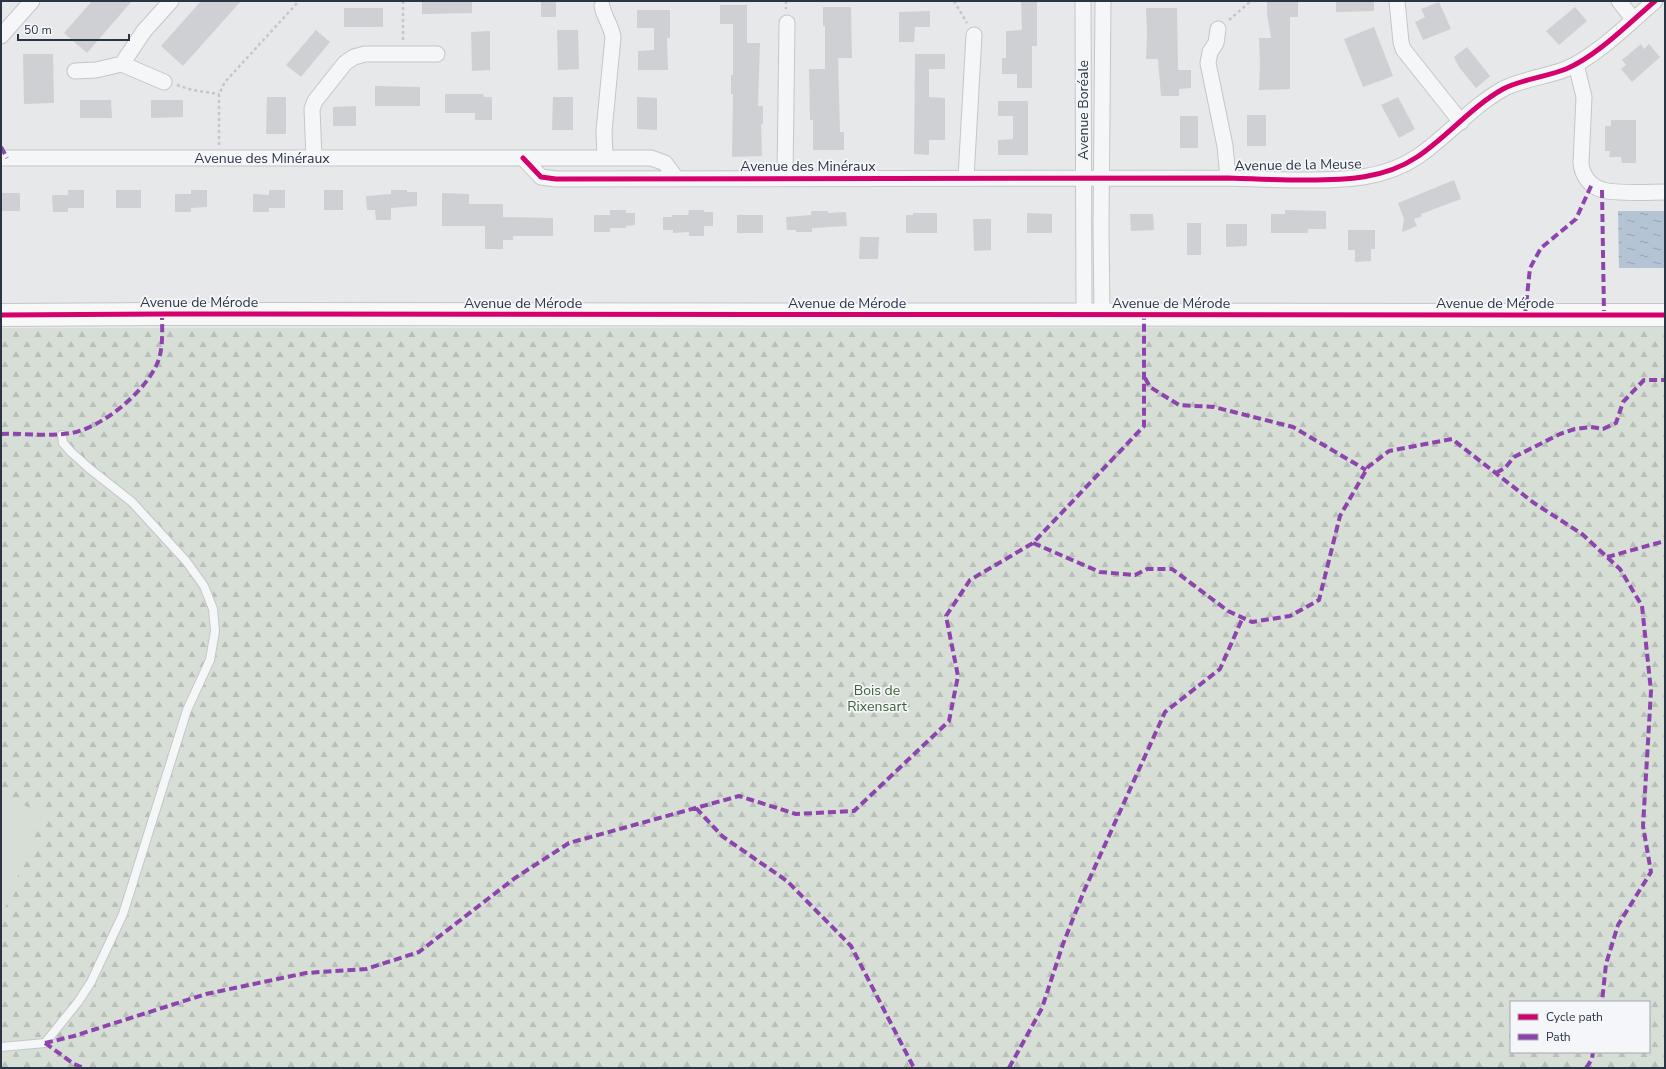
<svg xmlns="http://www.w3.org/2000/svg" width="1666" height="1069" viewBox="0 0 1666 1069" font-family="'Nunito Sans',sans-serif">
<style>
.forest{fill:url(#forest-firs);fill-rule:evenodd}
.green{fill:#d6ded6}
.water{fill:url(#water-ripples)}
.building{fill:#ced0d3}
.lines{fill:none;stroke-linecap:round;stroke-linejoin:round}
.lane-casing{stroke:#c4c6c8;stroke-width:10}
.street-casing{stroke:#c4c6c8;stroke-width:17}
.secondary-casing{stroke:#c4c6c8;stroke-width:24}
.path{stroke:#c5c6ca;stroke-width:2.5;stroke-dasharray:3 3;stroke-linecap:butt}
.lane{stroke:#f5f6f7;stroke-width:8}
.street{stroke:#f5f6f7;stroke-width:15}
.secondary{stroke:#f8f8f8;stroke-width:22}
.quiet{stroke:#8e44ad;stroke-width:4;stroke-dasharray:8 4;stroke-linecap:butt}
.cycleway-casing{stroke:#f4f6f9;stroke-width:8}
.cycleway{stroke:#d6006c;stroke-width:5}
.labels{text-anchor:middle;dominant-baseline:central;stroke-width:3.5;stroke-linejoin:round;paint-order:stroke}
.street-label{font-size:14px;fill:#2b3445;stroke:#f4f6f9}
.park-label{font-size:14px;fill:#3f6138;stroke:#f4f6f9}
</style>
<defs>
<pattern id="forest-firs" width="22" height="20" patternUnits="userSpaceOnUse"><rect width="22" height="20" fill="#d6ded6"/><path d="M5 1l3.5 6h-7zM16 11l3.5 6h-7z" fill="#b8bfb9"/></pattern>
<pattern id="water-ripples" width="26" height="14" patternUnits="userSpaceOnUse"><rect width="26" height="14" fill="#b4c4d5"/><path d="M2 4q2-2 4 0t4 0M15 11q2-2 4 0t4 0" fill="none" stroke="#93a0af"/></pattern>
</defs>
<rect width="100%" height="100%" fill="#e6e8ea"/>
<path class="forest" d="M1665,327V1068H1V328ZM1511,1002H1649V1052H1511Z"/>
<path class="green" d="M1,796L43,813L1,918Z"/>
<path class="water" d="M1618,211H1665V268H1619Z"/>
<path class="building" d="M92,1H132L87,53L64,33Z
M201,1H241L183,66L161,46Z
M422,1H472V13L422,14Z
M541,1H556V17H541Z
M1021,1H1037V46H1032V88H1017V74H1002V58H1006V31L1022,30Z
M1267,1H1298V17H1290V89L1259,90L1260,65L1259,38H1271L1267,14Z
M1336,1H1374V11L1336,12Z
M1439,2L1451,29L1423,40L1415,22L1425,17L1421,9Z
M720,5H747V43H760L758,106H763V124H761L762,156L732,157L733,94H731V75H733V24H720Z
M823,7H851L852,58H838L840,132H844V150H813V120H810L809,69H825V26H823Z
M1575,7L1587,21L1559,45L1546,31Z
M344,8H383V27H344Z
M1146,8H1177L1178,70H1191V88L1179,89V96H1161L1158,59H1146L1147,33Z
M637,10H670V38H667L668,70H638V51L654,50V28H637Z
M930,11V27H915L914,42H899V12Z
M1374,27L1393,76L1363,87L1344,39Z
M316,30L330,42L301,77L286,65Z
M557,30H578L579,69L558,70Z
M490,31V70L472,71L471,32Z
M1641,44L1644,49L1649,44L1660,57L1632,82L1621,69L1626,65L1622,60Z
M1467,47L1490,76L1476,88L1459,67L1454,57Z
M23,54H53L54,103L24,104Z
M915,54H945V69H929V97L945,98V140H929V155L914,154Z
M375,86L420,87V106H375Z
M445,94H483L484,97H492V120H475V113H445Z
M267,97H286V134H266Z
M553,97H573V130H552Z
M637,97L657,98V130L637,129Z
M1398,97L1415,129L1399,138L1381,105Z
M80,100H111L112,118H80Z
M151,100H183V117L151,118Z
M998,101H1028V155H998V140L1013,139V116H998Z
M356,106V126H333V107Z
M1247,115H1266V146H1247Z
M1180,116H1198V148H1180Z
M1611,120H1636V163H1622L1621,157H1609L1610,151H1605V126H1611Z
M1454,180L1461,199L1421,214L1422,216L1414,219L1417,226L1402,232L1404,219L1398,203Z
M68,190H84V208H68V212H53L52,195H68Z
M116,190H141V208H116Z
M191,190H207V207L191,208V212H175V194H191Z
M269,190H285V208H269V212H253V194L269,195Z
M324,190H343V210H324Z
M391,190H407V192H417V206L391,208V220H376L375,210H367L366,196L391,194Z
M1,193H20V211H1Z
M442,193L469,194V204H503V217L553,218V236H513V240H503V249H485V226H442Z
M610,210H626V213H635V225L626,226V228H610V232H594V215H610Z
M689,210H704V212H713V226H704V236H689V232L673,233V230H663V217H672V215H688Z
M1285,210L1326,211V229H1308V233H1271V214H1285Z
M811,211H828V213L846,212L847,226L812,228V232H796V230H787L786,217L811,215Z
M913,213H937V233H906V215H913Z
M1027,213L1052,214V233H1027Z
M1130,214H1153L1154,230L1131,231Z
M737,215H763V233H737Z
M973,219H991V250L974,251Z
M1187,223H1201V255H1187Z
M1226,224H1247V246L1226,247Z
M1348,230H1375V249H1371V261L1355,262V250H1348Z
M860,237H879L878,259H859Z"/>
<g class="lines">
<g class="lane-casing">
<path id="lane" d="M1,1047L45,1043L78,1002L91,982L123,914L187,710L210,660L215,631L213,609L204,586L186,561L132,502L90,469L71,452L63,443L62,435"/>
</g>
<g class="street-casing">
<path id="street" d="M1083,1L1084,315
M1397,1L1401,42L1403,49L1461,122
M1619,1L1633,19
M602,6C604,17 611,25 613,37L604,131L605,158
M1218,29L1216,43L1210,52L1208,63L1225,146L1228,178
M1,36L32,1
M122,64L164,82
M1576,64L1584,97L1581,163C1582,175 1590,187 1603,190C1616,194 1650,192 1665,192
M75,71L96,70L122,64L144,31L171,1
M1,158H651L665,163L676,178
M314,158L312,109L315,101L345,63L354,57L365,54H437
M523,158L541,177L556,179L1228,178C1254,179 1281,180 1307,180C1346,180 1384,179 1417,157C1448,136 1471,107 1503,89C1522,79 1546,77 1566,69C1597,56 1629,23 1655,1
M785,178L787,23
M966,178L974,35
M1102,314L1101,227L1103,1"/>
</g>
<g class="secondary-casing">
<path id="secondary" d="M1,315L162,314L1665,315"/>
</g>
<path class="path" d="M786,1V9
M954,1L967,23
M1229,20L1251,1
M403,40V1
M177,85L192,90L219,94
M219,145V94L225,82L299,1"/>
<use href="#lane" class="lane"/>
<use href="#street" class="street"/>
<use href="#secondary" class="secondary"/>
<path class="quiet" d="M1,147L7,158
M1602,190L1604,315
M1525,315L1530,268L1541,248L1576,219L1592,184
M1145,378L1150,387L1179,405L1214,407L1293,427L1366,470
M1,434C24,433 48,437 71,433C101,428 141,395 155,368C164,352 162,332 162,314
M1496,473L1505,468L1514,457L1560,434L1575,429L1591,427L1603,429L1616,423L1623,402L1644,380H1665
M1033,543L1100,572L1135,575L1147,569H1172L1228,611L1252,622L1290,616L1319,600L1340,516L1368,467L1389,451L1452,439L1534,503L1582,534L1620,569L1642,606L1651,691L1643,826L1651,872L1618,925L1606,964L1602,1002
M1607,557L1665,541
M696,808L722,836L787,881L851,946L914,1068
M45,1043L74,1036L206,994L306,973L366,969L419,952L515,878L569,843L739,796L796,814L854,811L949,721L958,676L946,616L970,580L1033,543L1144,426V315
M45,1043L74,1064L84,1068
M1009,1068L1042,1008L1063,944L1084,891L1165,712L1220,669L1243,617
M1586,1068L1592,1059L1593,1052"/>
<g class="cycleway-casing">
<path id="cycleway" d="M523,158L541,177L556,179L1228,178C1254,179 1281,180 1307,180C1346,180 1384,179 1417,157C1448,136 1471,107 1503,89C1522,79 1546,77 1566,69C1597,56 1629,23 1655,1
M1,315L162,314L1665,315"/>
</g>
<use href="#cycleway" class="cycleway"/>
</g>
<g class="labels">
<g class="street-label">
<text transform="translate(1083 110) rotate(-90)">Avenue Boréale</text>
<text x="262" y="158">Avenue des Minéraux</text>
<text transform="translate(1298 165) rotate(-1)">Avenue de la Meuse</text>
<text x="808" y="166">Avenue des Minéraux</text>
<text x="199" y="302">Avenue de Mérode</text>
<text x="523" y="303">Avenue de Mérode</text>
<text x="847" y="303">Avenue de Mérode</text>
<text x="1171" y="303">Avenue de Mérode</text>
<text x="1495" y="303">Avenue de Mérode</text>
</g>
<g class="park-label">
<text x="877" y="690">Bois de<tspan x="877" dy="16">Rixensart</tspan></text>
</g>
</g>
<rect width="1666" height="1069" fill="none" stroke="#2b3445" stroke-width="4"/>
<rect x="1510" y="1001" width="140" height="52" fill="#f4f6f9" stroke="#a4a8b1"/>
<rect x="1518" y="1014" width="20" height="6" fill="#d6006c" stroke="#a4a8b1"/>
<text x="1546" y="1021" font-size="12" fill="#2b3445">Cycle path</text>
<rect x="1518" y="1034" width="20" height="6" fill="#8e44ad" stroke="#a4a8b1"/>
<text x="1546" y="1041" font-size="12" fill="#2b3445">Path</text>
<path d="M18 34v6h111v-6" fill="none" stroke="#2b3445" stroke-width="2"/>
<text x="24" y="34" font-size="12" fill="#2b3445" stroke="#f4f6f9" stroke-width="3" paint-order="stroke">50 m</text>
</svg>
